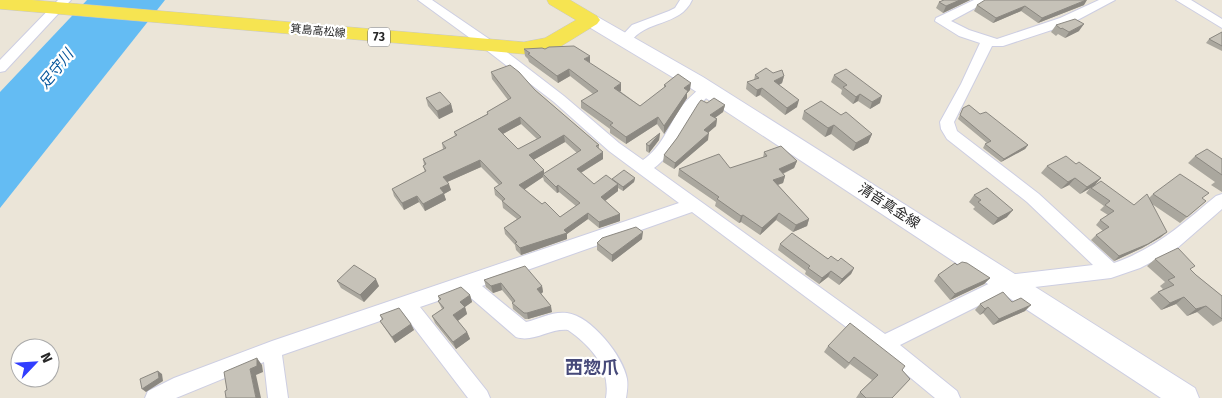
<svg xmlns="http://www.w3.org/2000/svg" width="1222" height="398" viewBox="0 0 1222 398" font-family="'Fira Sans','Noto Sans JP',sans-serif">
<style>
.water{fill:#64bcf3}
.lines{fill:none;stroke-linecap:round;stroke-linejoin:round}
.street-casing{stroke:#cdcee2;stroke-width:2}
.secondary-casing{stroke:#cdcee2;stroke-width:2}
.primary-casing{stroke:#c7c7c7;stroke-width:1}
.street{fill:#fff;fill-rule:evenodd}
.secondary{fill:#fff;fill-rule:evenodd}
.primary{fill:#f6e451;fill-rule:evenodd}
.wall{fill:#aaa79e;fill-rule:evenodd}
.shaded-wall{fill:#8b8881}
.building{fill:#c6c2b8;stroke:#8b8881;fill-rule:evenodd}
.labels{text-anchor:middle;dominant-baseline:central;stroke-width:4.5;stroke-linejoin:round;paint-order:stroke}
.far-street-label{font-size:11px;fill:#272727;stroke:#fff}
.shield{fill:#fff;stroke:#686868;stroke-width:1}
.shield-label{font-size:12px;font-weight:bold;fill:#272727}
.street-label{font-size:14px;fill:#272727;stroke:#fff}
.water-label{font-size:15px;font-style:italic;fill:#07569b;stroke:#fff}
.near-neighbourhood-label{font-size:18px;font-weight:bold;fill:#464979;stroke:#fff}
</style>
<rect width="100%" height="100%" fill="#ebe5d8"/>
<path class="water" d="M87,0H165L0,208V92Z"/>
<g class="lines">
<g class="street-casing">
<path id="street" d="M58,0H71L5,71L0,72V60Z
M418,0H432L495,43L564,96L619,143L643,160C662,147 668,127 680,109C686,100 695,93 702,86H712L714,89L712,92C705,100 696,107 691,116C679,135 672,155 654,168L885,334L1007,275L1093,265L1027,202L947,139L941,129L940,122L961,84L980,43L959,36L935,21L936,18L974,0H990L951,21L969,30L997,39L1060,18L1099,0H1115L1070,24L1003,46H992L954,122L957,131L1039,194L1114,263C1157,248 1182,224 1216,196L1222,194V209L1175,250L1140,268L1111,278L1010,290L900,345L957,391L960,398H935L877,350L692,212L482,286L526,322C539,319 553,311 567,313C591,316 623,356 627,379C628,385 627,392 626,398H606C611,368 591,346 568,330C550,328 533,343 516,337L464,292L420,307L487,391L490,398H468L403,313L282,355L288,398H268L264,362L176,398H145L148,391L174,378L272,341L679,203L609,151L554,102L485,49Z
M680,0H692C680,27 645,19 630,43H620L618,40L632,25L669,11L675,8Z
M1176,0H1191L1222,19V28Z"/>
</g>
<g class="secondary-casing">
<path id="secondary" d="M590,15L596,16L703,77L1195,388L1199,398H1161L689,87L584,24L581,20L584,16Z"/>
</g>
<g class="primary-casing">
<path id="primary" d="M0,0H32L524,42L545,38L576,20L549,4L547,0H570L597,16L600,20L597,24L558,48L524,54L0,9Z"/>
</g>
<use href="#street" class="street"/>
<use href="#secondary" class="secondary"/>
<use href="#primary" class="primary"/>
</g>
<path class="wall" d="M944,0H970L943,13L936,8L939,2Z
M977,5H1084L1038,23L1021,11L993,23L974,11Z
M1056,25L1079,31L1065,38L1058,34L1056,36L1051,32Z
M1222,32V51L1206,43L1209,39Z
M524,49H545L590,63L621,91H620L640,106L664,88V85L690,90L687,93V98L664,134L657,124L626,144L610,133V129L581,108V101L593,94L570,76L558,83L529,62L528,59L525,56Z
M491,72L535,90L599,145V149L603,152V159L581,173L594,184L612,179L635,178L634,182L623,191L618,188V191L605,201L620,214V221L599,228L588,219L567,234V239L521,255L516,250L515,245L505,234L504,228L517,219L503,208L502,201L495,195L494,188L499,185L481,167L447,182L451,190L444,194L446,200L425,211L419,202L404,210L394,196L392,189L425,172L423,166L424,165L423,159L443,149L442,143L455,136L454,132L487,114V112L508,100L492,79ZM521,124L537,139L518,149L503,134ZM565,142L577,153L544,174V170L533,160ZM543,177L544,181L557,193L559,192L576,206L560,217L542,204L524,189Z
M773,73L784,76L782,83L779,85L797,107L785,115L760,95L756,97L746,89L747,82L754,80L755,75Z
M834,75L880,103L870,109L858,101L853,104L841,94L842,90L831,82Z
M426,98L451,104L453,112L439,119L428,106Z
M707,103L725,105L723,112L715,118L717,119L716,126L708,133V140L674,169L663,162L664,155L677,138Z
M963,108L980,114L1028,145L1025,149L1001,162L983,148L985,144L987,143L958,119Z
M804,111L841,115L872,134L868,143L853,151L831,134L825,137L802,119Z
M660,133L659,140L649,153L646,151V144Z
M764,152L797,161L794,168L783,174L785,176L783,183L778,185L809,219L807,226L793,232L776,220L760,235L741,222L739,223L715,206L716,202L678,176L679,169L730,168L763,158Z
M1195,156L1222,159V192L1211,185L1215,182L1188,163Z
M1076,164L1101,178L1095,184L1134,205L1149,198L1153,194L1203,199L1206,201L1180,223L1152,204L1161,237L1142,248L1114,261L1091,240L1096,235L1103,231L1096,225L1100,220L1108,215L1100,210L1104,206L1086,193L1090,188L1080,194L1069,185L1061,189L1041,173L1047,166Z
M974,195L1007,217L993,225L973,209L975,207L969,202Z
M642,239L612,262L597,250V243Z
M780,244L838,261L854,268L851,274L839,285L828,277L819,284L805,274L806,271L778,250Z
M1155,259L1191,270L1196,275L1222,296V321L1213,326L1197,312L1187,316L1176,304L1161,310L1150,298L1158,292L1163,289L1160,286L1165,282L1147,266Z
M957,265L990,278L984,284L950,300L934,281L938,275Z
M484,280L542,286L543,292L541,294L552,312L528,319H525L513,309L512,302L502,290L493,293L486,287Z
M337,281L379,286L364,302L341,288Z
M470,295L472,302L465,307L467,314L458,321L467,332L470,339L456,349L435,323L432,316L442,309L438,301L439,300L438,296Z
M1012,302L1025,311L993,325L983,313L980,315L975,310L980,304Z
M380,315L411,324L414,330L395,343L384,327L380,321L382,320Z
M828,346L902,370L910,379L892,398H856L860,392L872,380L850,364L845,369L824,352Z"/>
<path class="shaded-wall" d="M960,0H970L943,13L946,6Z
M1086,0H1087L1084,5L1038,23L1042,18Z
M1025,6L1021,11L993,23L996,18Z
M1084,24L1079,31L1065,38L1069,32Z
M590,56V63L584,59Z
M569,69L570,76L558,83L557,76Z
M784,76L782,83L772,89L774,81Z
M621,83V91L614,95V88Z
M691,83L690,90L687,93V98L664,134V126L684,88Z
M762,88L760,95L756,97L757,90Z
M860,94L858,101L853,104L856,97Z
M882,96L880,103L870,109L872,102Z
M799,100L797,107L785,115L787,108Z
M451,104L453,112L439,119L437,111Z
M725,105L723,112L709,122L710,115Z
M520,117L521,124L499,136L498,129Z
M658,117L657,124L626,144V137Z
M717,119L716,126L703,137L704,130Z
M834,125L831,134L825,137L828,128Z
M660,133L659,140L649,153V146Z
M709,133L708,140L674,169L675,163Z
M872,134L868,143L853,151L856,143Z
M564,135L565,142L530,162L529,155Z
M1028,145L1025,149L1001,162L1004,159Z
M603,152V159L577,175V169Z
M480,160L481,167L445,183L443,177Z
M797,161L794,168L777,176L779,169Z
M544,170V176L543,174V177L521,192L519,185Z
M785,176L783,183L771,187L773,180Z
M635,178L634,182L623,191V187Z
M1075,178L1069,185L1061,189L1068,182Z
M1101,178L1094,186L1080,194L1087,187Z
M449,184L451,190L444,194L446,200L425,211L423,204L440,188Z
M618,184V191L601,204V197Z
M558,185L559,192L557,193L556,187Z
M417,196L419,202L404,210L402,203Z
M1013,210L1007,217L993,225L998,218Z
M588,213V219L567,234V239L521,255L520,248L564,230Z
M779,213L776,220L760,235L762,228Z
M620,214V221L599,228V222Z
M743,215L741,222L739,223L741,216Z
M809,219L807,226L793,232L796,225Z
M643,232L642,239L612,262V255Z
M1167,232L1161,237L1142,248L1114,261L1119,256Z
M854,268L851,274L839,285L842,279Z
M831,271L828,277L819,284L822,278Z
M990,278L984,284L950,300L955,294Z
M376,279L379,286L364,302L360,295Z
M501,283L502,290L493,293L491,286Z
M542,286L543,292L538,296L537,289Z
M470,295L472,302L462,309L460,302Z
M1184,297L1176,304L1161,310L1170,303Z
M1031,305L1025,311L993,325L999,319Z
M551,306L552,312L528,319L527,313Z
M1206,306L1197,312L1187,316L1196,309Z
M465,307L467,314L456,322L453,315Z
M988,307L983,313L980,315L985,309Z
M411,324L414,330L395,343L392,337Z
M467,332L470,339L456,349L453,342Z
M257,358L262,365L263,372L256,375L261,398H256L250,369Z
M158,371L162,374L163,381L146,392L142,389Z"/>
<path class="building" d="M944,0H960L946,6L939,2Z
M985,0H1086L1042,18L1025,6L996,18L977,5Z
M1075,19L1084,24L1069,32L1062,28L1061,29L1056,25Z
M1222,32V46L1209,39Z
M574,46L590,56L584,59L621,83L614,88L640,106L666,86L664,85L678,74L691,83L684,88L688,91L664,126L658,117L626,137L610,125L613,123L581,101L598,91L569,69L557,76L528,54L530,53L524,49L542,48L545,49L549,47Z
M510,65L519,72L535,90L599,145L596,146L603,152L577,169L594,184L606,175L618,184L601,197L620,214L599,222L588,213L564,230L567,233L520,248L515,243L517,242L504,228L521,217L502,201L505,199L494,188L502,183L480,160L443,177L449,184L440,188L444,193L423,204L417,196L402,203L392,189L426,171L423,166L426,164L423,159L446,148L442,143L457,135L454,132L488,114L487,112L511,98L491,72ZM520,117L541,137L518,149L498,129ZM564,135L581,150L543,174L556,187L558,185L580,203L560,217L545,202L542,204L519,185L544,170L529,155Z
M766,68L773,73L782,70L784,76L774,81L799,100L787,108L762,88L757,90L747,82L759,78L755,75Z
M846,69L882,96L872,102L860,94L856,97L843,87L847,85L834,75Z
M440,92L451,104L437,111L426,98Z
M714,98L725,105L710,115L717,119L704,130L709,133L675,163L664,155L677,138L698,104L701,100L707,103Z
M821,101L841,115L846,112L872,134L856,143L834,125L828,128L804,111Z
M969,105L980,114L986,112L1028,145L1004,159L985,144L991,141L960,115L963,108Z
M660,133L649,146L646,144Z
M781,146L797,161L779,169L785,176L773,180L809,219L796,225L779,213L762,228L743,215L741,216L717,199L719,197L679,169L719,154L730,168L767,156L764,152Z
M1207,149L1222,159V175L1195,156Z
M1066,156L1076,164L1079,162L1101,178L1087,187L1075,178L1068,182L1047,166Z
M624,170L635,178L623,187L612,179Z
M1180,174L1209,193L1202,198L1206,201L1187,217L1153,194Z
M1101,181L1134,205L1147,194L1167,232L1148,244L1119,256L1096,235L1109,227L1100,220L1114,211L1105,205L1110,201L1091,188Z
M987,188L1013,210L998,218L978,202L981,200L974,195Z
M636,227L643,232L612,255L597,243L602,238Z
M792,233L828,259L831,256L838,261L841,258L854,268L842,279L831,271L822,278L808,268L810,266L780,244Z
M1178,248L1195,266L1190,269L1196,275L1222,296V319L1206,306L1196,309L1184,297L1170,303L1158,292L1174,285L1168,280L1175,277L1155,259Z
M962,262L967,263L990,278L955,294L938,275L955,263L957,265Z
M354,265L376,279L360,295L337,281Z
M525,266L542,286L537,289L551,306L527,313H524L512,303L515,301L501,283L491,286L484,280Z
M461,287L470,295L460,302L465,307L453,315L467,332L453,342L432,316L444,308L438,301L441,299L438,296Z
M1003,292L1012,302L1021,298L1031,305L999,319L988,307L985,309L980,304Z
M399,308L411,324L392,337L380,321L383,319L380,315Z
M850,323L905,366L902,370L910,379L892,398H866L860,392L878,375L854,357L849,363L828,346Z
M257,358V366L250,369L256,398H226L225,391L227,390L224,372Z
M158,371L159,378L142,389L140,379Z"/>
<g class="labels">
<g class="far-street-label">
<text transform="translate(318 31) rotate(5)">箕島高松線</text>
</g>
<rect class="shield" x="368" y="27.5" width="22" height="19" rx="4"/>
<g class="shield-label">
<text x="379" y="37">73</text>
</g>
<g class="street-label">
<text transform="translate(889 206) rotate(33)">清音真金線</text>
</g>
<g class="water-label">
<text transform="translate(56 69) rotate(-51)">足守川</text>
</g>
<g class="near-neighbourhood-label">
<text x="592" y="368">西惣爪</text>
</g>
</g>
<g transform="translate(35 363) rotate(65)"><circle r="24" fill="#ffffff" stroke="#a9a9a9"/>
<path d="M0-4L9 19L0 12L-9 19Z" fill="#313eff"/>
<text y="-8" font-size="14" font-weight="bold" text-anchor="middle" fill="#272727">N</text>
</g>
</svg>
